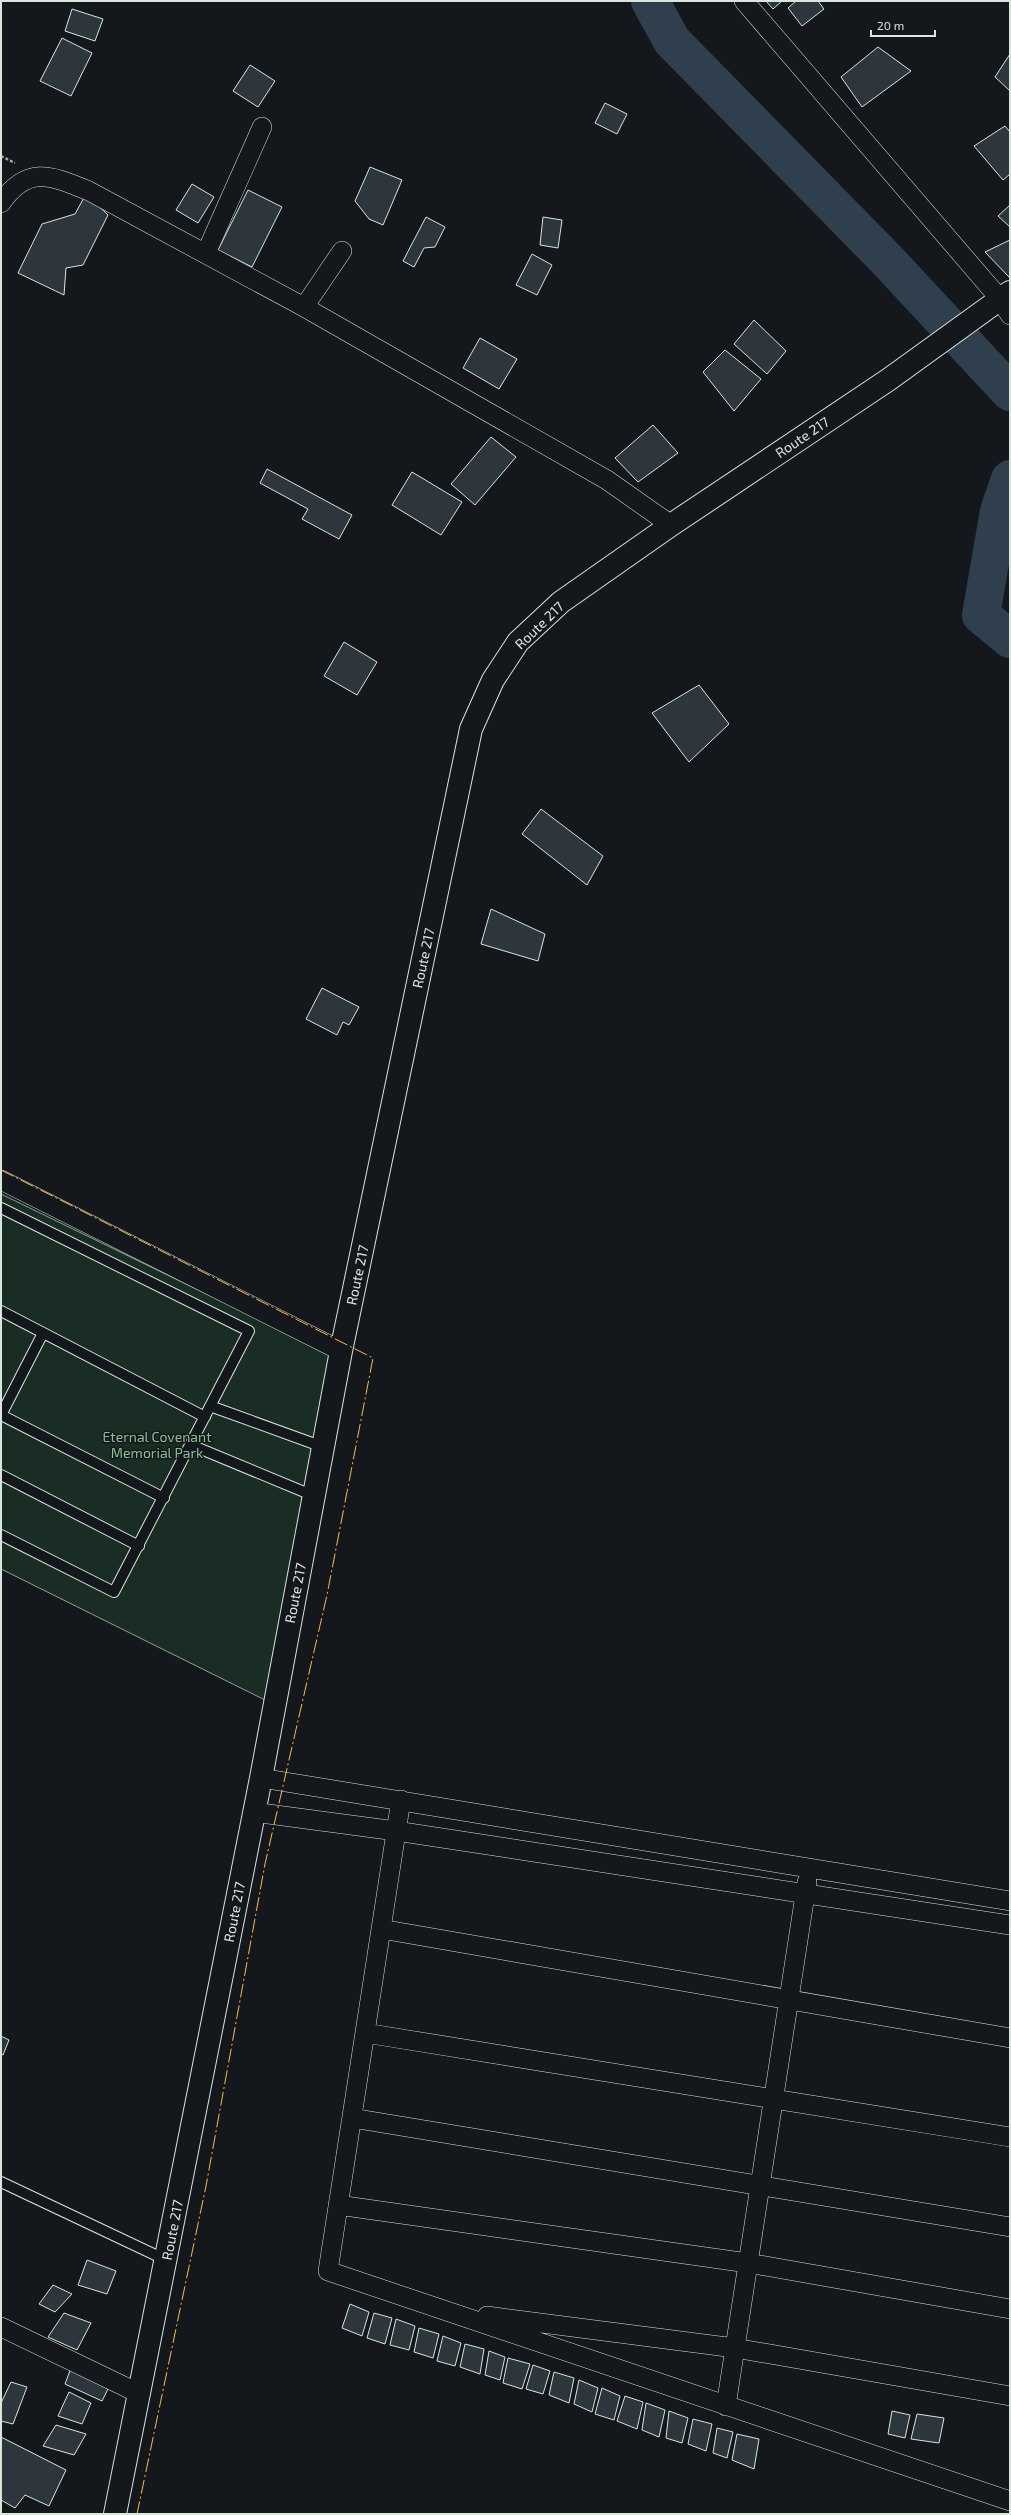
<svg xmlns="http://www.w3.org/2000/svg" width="1011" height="2515" viewBox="0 0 1011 2515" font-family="'Exo 2',sans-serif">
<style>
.green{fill:#1a2d24;stroke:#939e99}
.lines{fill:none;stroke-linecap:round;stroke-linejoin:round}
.river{stroke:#2f3f4d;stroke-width:38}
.building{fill:#2c363c;stroke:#d8e6dc}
.service-casing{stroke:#d8e6dc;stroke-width:12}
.minor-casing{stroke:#d8e6dc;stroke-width:20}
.primary-casing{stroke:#d8e6dc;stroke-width:24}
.path{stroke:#9da8a2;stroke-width:2.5;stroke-dasharray:3 2;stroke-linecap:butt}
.service{stroke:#14181c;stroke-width:10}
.minor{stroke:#14181c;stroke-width:19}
.primary{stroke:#14181c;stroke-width:22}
.power{stroke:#ffb74d;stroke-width:1;stroke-dasharray:14 3 2 3;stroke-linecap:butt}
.labels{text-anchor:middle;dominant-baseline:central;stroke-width:3;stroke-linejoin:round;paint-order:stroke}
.street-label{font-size:14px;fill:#d8e6dc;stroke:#14181c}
.park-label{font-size:14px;fill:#8ac095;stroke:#14181c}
</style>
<rect width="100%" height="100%" fill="#14181c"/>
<path class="green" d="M1,1194L334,1356L269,1702L1,1569Z"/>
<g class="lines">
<path class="river" d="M650,1L672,41L886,259L1010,392
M1010,479L999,511L981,615L1010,639"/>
</g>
<path class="building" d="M766,1H782L773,9Z
M796,1H818L824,9L802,26L788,8Z
M72,9L103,19L95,41L65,31Z
M62,38L92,53L71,96L40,81Z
M878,47L911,71L862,107L841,77Z
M1010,54V91L995,77Z
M250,65L275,81L258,107L233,91Z
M605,103L627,114L617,134L595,123Z
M1005,126L1010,132V174L1003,180L974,146Z
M370,167L402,180L383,225L369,219L355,201Z
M192,184L214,197L198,223L176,210Z
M248,190L282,207L252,267L218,250Z
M86,194L108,215L83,265L66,268L64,295L18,273L42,224L75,214Z
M1010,205V227L998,216Z
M426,217L445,227L435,247L424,248L414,267L403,261Z
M543,217L562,220L558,248L540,245Z
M1010,240V276L1009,277L985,252Z
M532,254L552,265L537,295L516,285Z
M754,320L786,351L767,374L734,344Z
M480,338L517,359L499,389L463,368Z
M725,350L761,379L734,411L703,372Z
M653,425L678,453L638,482L615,458Z
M491,437L516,457L475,505L451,484Z
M267,469L352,515L339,539L302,519L308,509L260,483Z
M412,472L462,502L441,535L392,505Z
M344,642L377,662L357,695L324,676Z
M699,685L729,724L689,762L652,713Z
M541,809L603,856L587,885L522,834Z
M491,909L545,934L538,961L481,944Z
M322,988L359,1007L349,1025L343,1022L337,1035L306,1019Z
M1,2036L9,2040L3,2055L1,2054Z
M87,2260L116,2271L107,2294L78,2285Z
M53,2285L72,2294L55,2312L39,2304Z
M350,2304L369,2312L362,2336L342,2328Z
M64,2313L91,2323L77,2350L48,2337Z
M374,2313L392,2318L385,2344L367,2338Z
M396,2319L415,2326L409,2350L390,2345Z
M419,2328L439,2334L433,2358L414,2352Z
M443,2336L461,2343L455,2366L437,2361Z
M465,2344L484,2349L480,2374L460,2367Z
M489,2351L505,2357L500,2380L485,2375Z
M508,2358L530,2364L522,2389L503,2383Z
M533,2365L550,2371L543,2394L526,2389Z
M71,2368L110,2385L102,2401L65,2384Z
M554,2372L574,2378L569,2403L549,2395Z
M579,2380L598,2388L592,2412L574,2404Z
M11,2382L27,2387L13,2424L1,2421V2403Z
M602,2388L620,2396L614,2420L595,2414Z
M69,2392L91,2403L82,2424L58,2416Z
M625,2396L643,2402L637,2429L617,2421Z
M646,2403L665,2410L659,2437L642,2430Z
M669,2411L688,2418L682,2443L666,2438Z
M892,2411L910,2415L905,2438L888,2434Z
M917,2414L944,2418L939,2443L911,2439Z
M693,2419L712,2424L706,2451L688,2444Z
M56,2425L86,2434L74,2455L43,2446Z
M717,2428L733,2432L727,2458L713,2453Z
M737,2434L759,2439L754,2469L732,2460Z
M1,2437L66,2470L49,2506L25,2495L15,2508L1,2500Z"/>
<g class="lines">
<g class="service-casing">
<path id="service" d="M1,1208L249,1331L114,1592L1,1535
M1,1311L205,1417
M210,1406L323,1447
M1,1415L164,1498
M1,1415L43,1333
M191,1445L314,1496
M1,1475L139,1546
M1,2182L166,2260"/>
</g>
<g class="minor-casing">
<path id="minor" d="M744,1L1000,299L1010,315
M1,203C28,164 52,176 89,191L304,307L607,480L671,525
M206,253L262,127
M304,307L342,251
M1,1180L341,1351
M261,1778L1010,1901
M401,1800L328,2271L1010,2501
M253,1812L396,1831L1010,1925
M381,1929L1010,2038
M365,2033L1010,2137
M352,2118L1010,2227
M338,2205L748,2263L1010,2309
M487,2316L735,2348L1010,2396
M1,2327L138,2393
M726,2406L807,1882"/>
</g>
<g class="primary-casing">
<path id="primary" d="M115,2514L261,1778L341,1351L471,729L493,680L518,642L561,602L671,525L888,380L1010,292"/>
</g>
<path class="path" d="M1,156L15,163"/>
<use href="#service" class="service"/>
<use href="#minor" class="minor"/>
<use href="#primary" class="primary"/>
<path class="power" d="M1,1170L373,1358L327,1595L265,1864L206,2186L137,2514"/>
</g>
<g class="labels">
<g class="street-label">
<text transform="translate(802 437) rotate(-34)">Route 217</text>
<text transform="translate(539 625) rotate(-44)">Route 217</text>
<text transform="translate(423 958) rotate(-78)">Route 217</text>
<text transform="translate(357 1275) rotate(-78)">Route 217</text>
<text transform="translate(295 1593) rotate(-79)">Route 217</text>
<text transform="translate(234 1912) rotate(-79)">Route 217</text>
<text transform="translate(172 2230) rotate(-79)">Route 217</text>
</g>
<g class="park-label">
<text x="157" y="1436">Eternal Covenant<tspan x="157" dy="16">Memorial Park</tspan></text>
</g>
</g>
<rect width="1011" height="2515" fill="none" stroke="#d8e6dc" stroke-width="4"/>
<path d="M871 30v6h64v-6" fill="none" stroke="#d8e6dc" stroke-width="2"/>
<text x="877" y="30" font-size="12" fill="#d8e6dc" stroke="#14181c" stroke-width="3" paint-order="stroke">20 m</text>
</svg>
